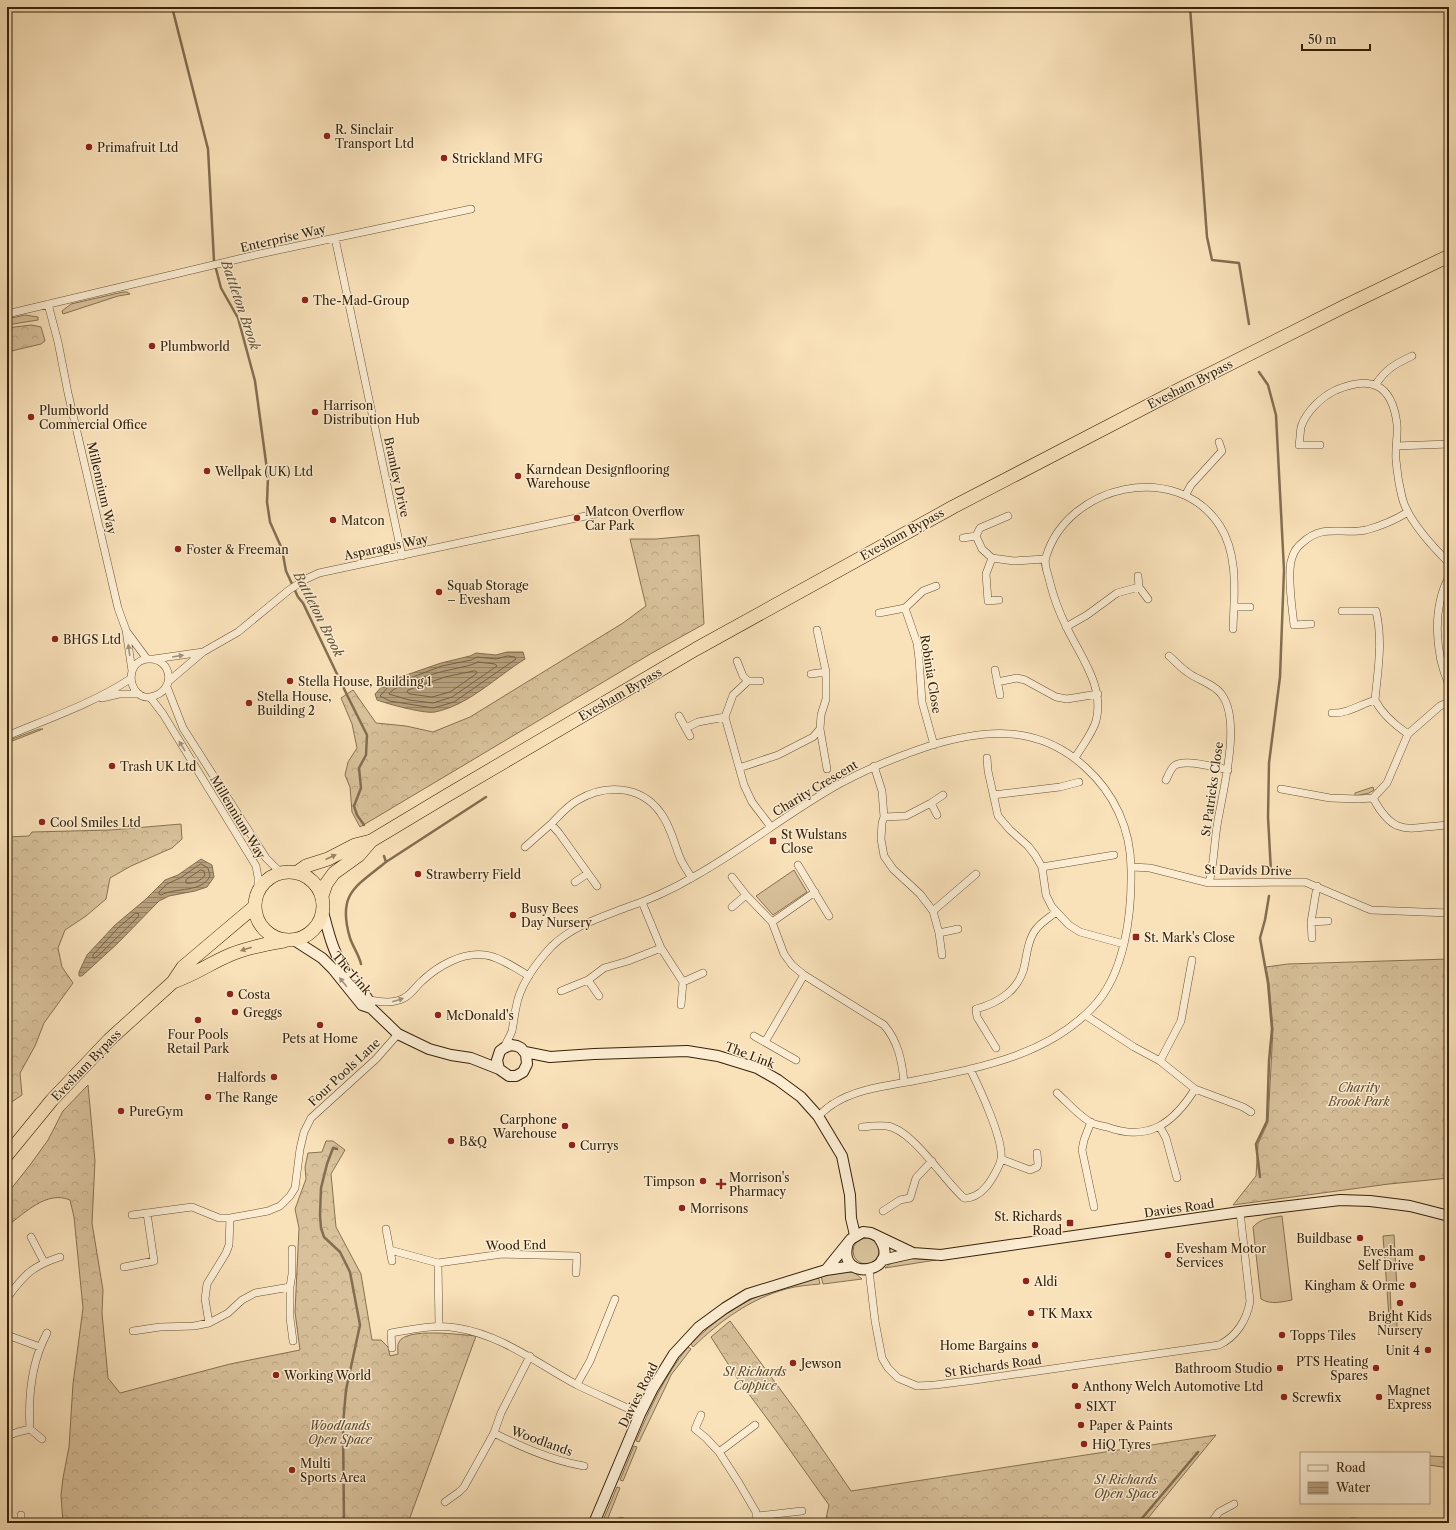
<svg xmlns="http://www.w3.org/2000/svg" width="1456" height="1530" viewBox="0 0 1456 1530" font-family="'Libre Caslon Text',serif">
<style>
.grass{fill:#d8c19b;stroke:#877252}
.forest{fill:url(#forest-crowns);stroke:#877252}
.water{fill:url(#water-rules);stroke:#836e4f}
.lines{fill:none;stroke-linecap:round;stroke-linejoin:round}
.shore{stroke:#766143;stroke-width:1}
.stream{stroke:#836e4f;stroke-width:2.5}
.street-casing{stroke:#675235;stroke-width:8}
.secondary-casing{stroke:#362209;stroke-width:12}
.highway-casing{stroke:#362209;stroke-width:14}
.street{stroke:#fbecd2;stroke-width:7}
.secondary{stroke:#fbecd2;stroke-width:10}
.highway{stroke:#f9e1b9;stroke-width:13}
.oneway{fill:#a29178}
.oneway2{fill:#988261}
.poi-dot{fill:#8f2418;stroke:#fbecd2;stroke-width:1.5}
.labels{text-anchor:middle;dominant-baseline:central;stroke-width:3;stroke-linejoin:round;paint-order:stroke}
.poi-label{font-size:12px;fill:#362209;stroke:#fbecd2;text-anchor:start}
.street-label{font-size:12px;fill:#362209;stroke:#fbecd2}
.park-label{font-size:12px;font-style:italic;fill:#5e4a2e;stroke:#fbecd2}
.water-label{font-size:13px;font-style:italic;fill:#634e32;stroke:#fbecd2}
</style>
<defs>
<pattern id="forest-crowns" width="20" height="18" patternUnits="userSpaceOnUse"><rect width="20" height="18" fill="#d8c19b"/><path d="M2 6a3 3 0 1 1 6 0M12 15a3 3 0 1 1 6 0" fill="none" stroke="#baa684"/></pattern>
<pattern id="water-rules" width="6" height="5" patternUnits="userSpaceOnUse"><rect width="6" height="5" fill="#b7a07d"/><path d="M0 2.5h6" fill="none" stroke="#968265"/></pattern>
</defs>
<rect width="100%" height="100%" fill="#f9e1b9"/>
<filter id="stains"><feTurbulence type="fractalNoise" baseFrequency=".005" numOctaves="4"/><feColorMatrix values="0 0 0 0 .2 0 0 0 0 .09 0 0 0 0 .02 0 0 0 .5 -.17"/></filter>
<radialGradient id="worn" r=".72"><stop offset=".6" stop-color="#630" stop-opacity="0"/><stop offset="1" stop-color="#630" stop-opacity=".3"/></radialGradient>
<path class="grass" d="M123,292H127L130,294L118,296L63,314L62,311L71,304Z
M25,315L38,317V320L7,325V319Z
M1449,600V654C1445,636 1446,618 1449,600Z
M39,729H43L7,743V741Z
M1373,787L1374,790L1369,793L1355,796V793Z
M794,870L807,892L773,915L756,896Z
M1282,1216L1292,1300C1281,1302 1271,1305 1261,1299L1253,1227C1261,1218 1271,1218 1282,1216Z
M1394,1235L1397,1289H1390L1391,1311H1395V1322H1397V1330H1390L1383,1236Z
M853 1251a13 13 0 1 1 26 0a13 13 0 1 1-26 0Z
M905,1258L936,1260L885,1268L894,1261Z
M845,1271L855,1273L862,1279L823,1284L821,1276Z
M818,1276L820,1284C809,1285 797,1286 786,1289C750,1299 720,1321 693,1347L691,1344C713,1322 738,1303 768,1292C785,1286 802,1281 818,1276Z
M688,1347L691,1349L671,1375L665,1388L639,1442L636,1441C650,1408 665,1375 688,1347Z
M634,1446L637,1447L623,1481L620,1480Z
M617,1487L620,1488L606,1523H602Z
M1351,1518L1439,1523H1344Z"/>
<path class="forest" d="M31,325L41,327L45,341L41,344L7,352V328Z
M699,535L704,624L652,653L360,827L352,812L350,787L345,775L348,762L357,748L352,724L341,698L353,690L376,723L406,726L433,732L470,717L623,623L646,606L630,539H656Z
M181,824L182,839L172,848L131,866L110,878L106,899L86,916L65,930L58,948L62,967L73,983L44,1023L35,1046L20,1073L22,1095L7,1105V837L29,836L32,832L111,830Z
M1449,959V1178L1389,1184L1233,1205L1256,1176L1258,1144L1268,1122L1273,1029L1269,983L1266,967L1288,964Z
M88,1085L95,1161L92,1223L103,1290L102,1313L107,1367L108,1378L120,1393L230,1364L300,1350L295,1312L299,1228L295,1209L306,1179L305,1167L308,1153L322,1152L326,1141H333L345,1150L331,1174L336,1227L361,1274L372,1340H381L388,1347L390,1356L398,1354C398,1351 397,1345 399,1342C406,1327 462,1335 476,1336L408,1523H63L61,1495L63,1478L69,1447L73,1384L83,1308L74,1217L70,1200C47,1190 25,1213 7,1226V1194L30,1165L48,1140L63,1111Z
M730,1321L797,1412L851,1491L1216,1435L1144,1523H825L829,1505L777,1432L737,1378L711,1337Z
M1429,1456L1449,1457V1468L1429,1465Z"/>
<path class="water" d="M507,652H523L525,659C496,677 469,705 435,712C424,714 388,704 377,700L375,694L386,682L441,663L470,656L476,653L496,655Z
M201,859L212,865L214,877L207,887L195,891L169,896L159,901L118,943L82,976H79V972L87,955L115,925L146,899L165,880L178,875Z"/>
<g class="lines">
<path class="shore" d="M508,656L515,657L516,659L454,702L433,708L390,701L380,696L389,686L442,666L471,660L477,657L496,659Z
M478,662L495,664L497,666L452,697L433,703L409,700L389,694C392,686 435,673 445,671C456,668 468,667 478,662Z
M475,671L477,672L476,674L450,692L432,697L410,694L407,692L408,690L445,677Z
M201,864L208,868L210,876C202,893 176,887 161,895L159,894V892L167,884L180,878Z
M201,870L204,871L205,875C201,881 193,884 186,883V880Z
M136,913L139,914L138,917L100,954L95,958H93V955L118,928Z"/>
<path class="stream" d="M172,7L208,149L214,261L221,288L238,318L255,381L268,477L267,502L270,522L282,549L286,571L298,597L303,603L348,697L367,735L366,755L359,768L361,788L354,806L357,815L364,825
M1190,7L1207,237L1212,260L1239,263L1249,324
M1259,372L1268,385L1276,415L1284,570L1280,677L1269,763L1268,817L1271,872
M386,862L486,797
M361,964C359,955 353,947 350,938C337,894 355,887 386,862L384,856
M337,1149L333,1148L327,1164L321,1188L320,1215L321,1228L324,1237L340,1252L350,1272L360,1325L346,1390L343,1424L344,1523
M1260,1177L1256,1144L1267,1121L1269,1061L1272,1029L1268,983L1260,938L1265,920L1269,896
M1138,1523L1198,1452"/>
<g class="street-casing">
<path id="street" d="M335,238L402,556
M48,304L58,342L68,393L118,608L126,630L132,671
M7,314L255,255L471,209
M1376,384C1386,369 1395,364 1412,356
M1320,445H1299C1300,440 1300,433 1301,427C1306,412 1321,397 1336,390C1371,375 1392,384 1397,424C1398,436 1395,448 1396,460C1397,472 1399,485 1402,497C1407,519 1433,547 1449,563
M1396,446L1449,444
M1186,494L1191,485L1222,451L1219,442
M963,538L976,536
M992,558L1014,561L1045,559
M1138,576L1139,587L1148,599
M1449,577C1432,608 1435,653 1449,685
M999,600L988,601L986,574L992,558L982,549L976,536L980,528L1008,516
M1234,607H1250
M905,608L917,643L919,659L922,702L934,745
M1342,611H1376C1383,641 1378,669 1375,700C1382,714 1395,725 1408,734
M879,613L905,608L923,591L936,586
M1311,624L1294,625C1292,607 1289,588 1290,570C1290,560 1294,549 1302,543C1323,523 1342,535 1366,530C1381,526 1395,520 1408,512
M1066,627L1087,615L1117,593L1139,587
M127,632L147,659
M1169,656C1175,661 1180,667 1187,672C1197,680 1215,684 1222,695C1242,723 1222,793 1217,826C1214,845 1214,864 1209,883
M154,659L203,652
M737,661L743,676L748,681H760
M995,670L1000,695
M811,674L826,672
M169,681L203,652L238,632L289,590L306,579L319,573L595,514
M997,682L1017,678L1025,680L1056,697L1067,699L1098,694
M167,687L183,728L266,858L281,873
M150,697C178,692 172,657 148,659C122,661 129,700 150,697L163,714L256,866L258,877V890
M102,698L119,694H139
M1332,713C1347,714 1361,704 1375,700
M679,716L690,736
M725,717L744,785L752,802L771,827
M686,728L698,722L725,717L733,695L748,681
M820,729L827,769
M7,736C47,719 94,703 130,679
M987,758L988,771L998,816L1010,830L1028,846L1035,855L1042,867L1046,895L1052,907L1069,925L1080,932L1124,944
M1075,758C1082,746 1092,734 1096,721C1105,686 1080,656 1066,626C1059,612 1054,598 1050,583C1049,576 1043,564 1046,557C1067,485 1177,459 1220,526C1239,556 1234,595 1233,629
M874,766L882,791L884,817L882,823L881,839L884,856L893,869L920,894L933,911L939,933L942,955
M739,768L778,755L813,737L820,729L821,715L826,699V672L817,630
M1166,780C1168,776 1170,770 1174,766C1184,758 1215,767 1228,770
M1281,789L1330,798L1358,799L1373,798L1387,783L1408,734L1440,706L1449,702
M993,795L1060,787L1079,782
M1373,798C1395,839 1409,827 1449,825
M937,815L931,803L943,795
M884,817L906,816L931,803
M551,824L559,833L597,886
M525,847C534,839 542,832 551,824C559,816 567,806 578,800C605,784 640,785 660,812C671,826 674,844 681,860C684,866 688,872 692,878
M798,865L829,916
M1042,867L1114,855
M1132,867L1150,868L1209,883L1305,882L1371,910L1449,913
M732,877L746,895L772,922L784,954L792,965L804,975L884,1025C898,1041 902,1061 904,1082
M575,882L587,874
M642,902L661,948L683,982L681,1005
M732,907L746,895
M933,911L976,874
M772,922L815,892
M1311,922L1328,921
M939,933L958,929
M1312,938L1311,922L1317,886
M588,980L599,996
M683,982L703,973
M561,991L588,980L604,968L628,961L661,948
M369,1000C381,1002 393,1004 404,998C412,994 416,986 422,981C438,966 462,952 485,955C498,956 517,969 529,976
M1085,1015L1134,1047L1160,1061L1195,1089L1243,1107L1251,1112
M754,1036L796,1060
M765,1042L804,975
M504,1048C506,1042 510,1037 512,1031C514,1020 515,1010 518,999C524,979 538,961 552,946C573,926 599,918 625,908C649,900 673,889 695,876C745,848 790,811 841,783C869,768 899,756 929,746C985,729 1038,724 1085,767C1114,793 1131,829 1131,869C1132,913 1125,974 1093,1007C1046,1057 977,1068 913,1081C886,1086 856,1089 833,1104C828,1107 823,1112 818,1116
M996,1048L977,1017L976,1009C999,1003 1021,989 1025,963C1027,952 1029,937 1037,928C1042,922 1050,917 1056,912
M1160,1061L1181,1021L1192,960
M1057,1093C1067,1102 1080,1117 1092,1123C1097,1125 1102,1126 1107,1127C1148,1142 1173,1124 1195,1089
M1091,1122L1084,1140L1082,1150L1094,1207
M862,1127C870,1126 879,1125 887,1126C912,1129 945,1182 964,1198C971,1199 980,1194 985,1188C990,1183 1000,1166 1001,1159C1004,1140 979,1087 970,1069
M1160,1127L1166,1138L1177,1178
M1001,1159L1030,1170L1037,1167L1038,1164L1037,1153
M883,1211L900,1200L910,1198L916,1178L932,1161
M132,1215L192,1207L219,1218H230L268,1211L280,1206L290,1196L295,1188L300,1149L304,1132L311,1118L376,1059L398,1034
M386,1229L392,1261
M31,1237L44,1262
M390,1250L438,1263L502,1254L577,1256L576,1273
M438,1263L439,1326
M124,1267L154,1261L147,1213
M869,1270L875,1321L882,1358L888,1368L898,1378L917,1386L935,1385L975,1380L1219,1345C1236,1337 1247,1320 1250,1301L1240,1212
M290,1287L292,1274V1249
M7,1298C24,1275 32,1266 60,1257
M209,1323L205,1299L207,1284L226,1253L229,1245L230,1218
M133,1331L160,1327L194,1326L209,1323L228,1313L242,1300L255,1293L290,1287V1318L293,1341
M7,1335L40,1347
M392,1348L391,1333C413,1329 435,1324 457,1328C502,1335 538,1364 577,1385C598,1395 619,1404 640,1414
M577,1384L590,1361L615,1299
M701,1415L695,1429L706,1438L719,1452L739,1483L756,1512V1523
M30,1429C28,1396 31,1363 47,1333
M494,1433C521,1447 554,1461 584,1466
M7,1436L18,1432L30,1429L42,1439
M719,1452L755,1425
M445,1502L459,1492L464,1487L494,1433L501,1413L530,1356
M21,1515V1523
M757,1516L802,1511
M621,1521L626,1523
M1211,1523L1219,1512L1234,1504"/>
</g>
<g class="secondary-casing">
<path id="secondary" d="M323,912C328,930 332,949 342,965C351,980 367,991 371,1008
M294,940L322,958L333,969L362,1005L371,1008L398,1034L429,1049L451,1055L471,1058L499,1069L509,1076H516L523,1072L527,1064L526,1054L521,1048L517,1046L511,1045L504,1048L500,1051L497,1060L499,1069
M525,1052L550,1057L594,1054L687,1051L718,1056L757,1068L778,1080L801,1097L818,1116L842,1156L850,1195L851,1218L855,1235
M848,1243C835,1284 904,1273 879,1238
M882,1260L913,1253L941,1255L1240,1212L1340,1200L1370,1201L1410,1206L1449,1216
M826,1270L851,1239L863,1232L871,1233L913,1253
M594,1523L640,1414L653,1388L674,1354L699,1327L725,1308L748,1294L826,1270L853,1266"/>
</g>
<g class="highway-casing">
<path id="highway" d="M255 906a34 34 0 1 1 68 0a34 34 0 1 1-68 0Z
M296,873L306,866L328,859L355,845L371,841
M322,896L326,884L334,873L359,855L371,841L446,796L696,649L953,507L1182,388L1345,306L1449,256
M173,982C194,975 212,962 232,954C249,947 266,944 284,941
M7,1155L52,1100L109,1040L173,982L183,967L254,907"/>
</g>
<use href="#street" class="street"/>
<use href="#secondary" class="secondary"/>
<use href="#highway" class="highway"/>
</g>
<defs><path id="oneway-solid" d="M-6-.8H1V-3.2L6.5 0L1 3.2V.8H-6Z"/></defs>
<g class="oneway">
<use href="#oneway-solid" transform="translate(129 650) rotate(-98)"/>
<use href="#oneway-solid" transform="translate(178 656) rotate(-9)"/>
<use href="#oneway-solid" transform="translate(182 746) rotate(-121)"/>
<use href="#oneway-solid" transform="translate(343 982) rotate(-129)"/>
<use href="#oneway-solid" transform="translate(398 1000) rotate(-17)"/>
</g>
<g class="oneway2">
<use href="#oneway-solid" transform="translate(331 857) rotate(-25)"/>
<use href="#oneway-solid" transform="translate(246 949) rotate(162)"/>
</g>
<g class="poi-dot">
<circle cx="327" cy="136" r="4"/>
<circle cx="89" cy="147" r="4"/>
<circle cx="444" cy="158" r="4"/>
<circle cx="305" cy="300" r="4"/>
<circle cx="152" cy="346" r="4"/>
<circle cx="315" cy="412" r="4"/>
<circle cx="31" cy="417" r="4"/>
<circle cx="207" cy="471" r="4"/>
<circle cx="518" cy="476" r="4"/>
<circle cx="577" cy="518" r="4"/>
<circle cx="333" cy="520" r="4"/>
<circle cx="178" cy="549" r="4"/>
<circle cx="439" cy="592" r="4"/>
<circle cx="55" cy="639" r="4"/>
<circle cx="290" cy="681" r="4"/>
<circle cx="249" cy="703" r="4"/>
<circle cx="112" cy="766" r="4"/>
<circle cx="42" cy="822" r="4"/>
<rect x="769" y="837" width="8" height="8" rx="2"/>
<circle cx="418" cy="874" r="4"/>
<circle cx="513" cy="915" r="4"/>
<rect x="1132" y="933" width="8" height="8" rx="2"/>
<circle cx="230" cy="994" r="4"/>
<circle cx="235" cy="1012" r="4"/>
<circle cx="438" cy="1015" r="4"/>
<circle cx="198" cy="1020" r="4"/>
<circle cx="320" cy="1025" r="4"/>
<circle cx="274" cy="1077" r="4"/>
<circle cx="208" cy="1097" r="4"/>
<circle cx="121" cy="1111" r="4"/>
<circle cx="565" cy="1126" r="4"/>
<circle cx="451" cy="1141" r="4"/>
<circle cx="572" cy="1145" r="4"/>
<circle cx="703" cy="1181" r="4"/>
<path d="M719 1178h4v4h4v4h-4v4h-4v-4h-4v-4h4z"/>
<circle cx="682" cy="1208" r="4"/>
<rect x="1066" y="1219" width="8" height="8" rx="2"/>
<circle cx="1360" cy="1238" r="4"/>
<circle cx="1168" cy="1255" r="4"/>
<circle cx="1422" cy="1258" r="4"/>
<circle cx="1026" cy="1281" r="4"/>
<circle cx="1413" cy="1285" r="4"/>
<circle cx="1400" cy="1303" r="4"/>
<circle cx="1031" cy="1313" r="4"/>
<circle cx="1282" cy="1335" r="4"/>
<circle cx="1035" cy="1345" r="4"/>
<circle cx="1428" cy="1350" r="4"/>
<circle cx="793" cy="1363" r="4"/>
<circle cx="1280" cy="1368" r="4"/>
<circle cx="1376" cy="1368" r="4"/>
<circle cx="276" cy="1375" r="4"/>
<circle cx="1075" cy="1386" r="4"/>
<circle cx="1284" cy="1397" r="4"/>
<circle cx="1379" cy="1397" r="4"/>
<circle cx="1078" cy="1406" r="4"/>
<circle cx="1081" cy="1425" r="4"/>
<circle cx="1084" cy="1444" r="4"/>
<circle cx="292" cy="1470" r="4"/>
</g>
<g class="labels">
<g class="poi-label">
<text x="335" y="129">R. Sinclair<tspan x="335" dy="14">Transport Ltd</tspan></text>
<text x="97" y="147">Primafruit Ltd</text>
<text x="452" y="158">Strickland MFG</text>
<text x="313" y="300">The-Mad-Group</text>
<text x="160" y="346">Plumbworld</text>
<text x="323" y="405">Harrison<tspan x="323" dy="14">Distribution Hub</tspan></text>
<text x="39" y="410">Plumbworld<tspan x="39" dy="14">Commercial Office</tspan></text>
<text x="526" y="469">Karndean Designflooring<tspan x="526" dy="14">Warehouse</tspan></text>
<text x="215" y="471">Wellpak (UK) Ltd</text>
<text x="585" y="511">Matcon Overflow<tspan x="585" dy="14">Car Park</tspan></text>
<text x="341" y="520">Matcon</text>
<text x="186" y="549">Foster &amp; Freeman</text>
<text x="447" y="585">Squab Storage<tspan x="447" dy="14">– Evesham</tspan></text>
<text x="63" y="639">BHGS Ltd</text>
<text x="298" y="681">Stella House, Building 1</text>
<text x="257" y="696">Stella House,<tspan x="257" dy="14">Building 2</tspan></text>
<text x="120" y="766">Trash UK Ltd</text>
<text x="50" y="822">Cool Smiles Ltd</text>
<text x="781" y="834">St Wulstans<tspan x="781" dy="14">Close</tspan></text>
<text x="426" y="874">Strawberry Field</text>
<text x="521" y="908">Busy Bees<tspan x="521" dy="14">Day Nursery</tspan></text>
<text x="1144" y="937">St. Mark's Close</text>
<text x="238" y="994">Costa</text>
<text x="243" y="1012">Greggs</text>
<text x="446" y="1015">McDonald's</text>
<text x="198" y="1034" text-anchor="middle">Four Pools<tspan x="198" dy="14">Retail Park</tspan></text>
<text x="320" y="1038" text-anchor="middle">Pets at Home</text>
<text x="266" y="1077" text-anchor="end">Halfords</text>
<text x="216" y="1097">The Range</text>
<text x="129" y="1111">PureGym</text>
<text x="557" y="1119" text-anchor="end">Carphone<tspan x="557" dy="14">Warehouse</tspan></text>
<text x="459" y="1141">B&amp;Q</text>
<text x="580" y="1145">Currys</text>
<text x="729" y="1177">Morrison's<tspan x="729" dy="14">Pharmacy</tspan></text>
<text x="695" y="1181" text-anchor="end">Timpson</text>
<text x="690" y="1208">Morrisons</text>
<text x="1062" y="1216" text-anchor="end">St. Richards<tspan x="1062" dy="14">Road</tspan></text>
<text x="1352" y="1238" text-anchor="end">Buildbase</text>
<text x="1176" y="1248">Evesham Motor<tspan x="1176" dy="14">Services</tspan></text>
<text x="1414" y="1251" text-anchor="end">Evesham<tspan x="1414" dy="14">Self Drive</tspan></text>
<text x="1034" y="1281">Aldi</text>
<text x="1405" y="1285" text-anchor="end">Kingham &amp; Orme</text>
<text x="1039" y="1313">TK Maxx</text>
<text x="1400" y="1316" text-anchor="middle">Bright Kids<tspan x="1400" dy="14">Nursery</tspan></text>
<text x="1290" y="1335">Topps Tiles</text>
<text x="1027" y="1345" text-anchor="end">Home Bargains</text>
<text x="1420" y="1350" text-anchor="end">Unit 4</text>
<text x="1368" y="1361" text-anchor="end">PTS Heating<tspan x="1368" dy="14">Spares</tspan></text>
<text x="801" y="1363">Jewson</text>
<text x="1272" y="1368" text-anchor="end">Bathroom Studio</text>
<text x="284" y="1375">Working World</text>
<text x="1083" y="1386">Anthony Welch Automotive Ltd</text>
<text x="1387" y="1390">Magnet<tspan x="1387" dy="14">Express</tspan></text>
<text x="1292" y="1397">Screwfix</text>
<text x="1086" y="1406">SIXT</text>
<text x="1089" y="1425">Paper &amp; Paints</text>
<text x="1092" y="1444">HiQ Tyres</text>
<text x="300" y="1463">Multi<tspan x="300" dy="14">Sports Area</tspan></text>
</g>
<g class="street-label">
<text transform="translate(283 238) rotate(-13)">Enterprise Way</text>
<text transform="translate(1190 384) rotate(-27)">Evesham Bypass</text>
<text transform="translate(397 477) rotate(78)">Bramley Drive</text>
<text transform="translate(102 488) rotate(77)">Millennium Way</text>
<text transform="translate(902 534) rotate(-29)">Evesham Bypass</text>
<text transform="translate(386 547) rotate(-12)">Asparagus Way</text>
<text transform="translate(931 674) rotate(81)">Robinia Close</text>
<text transform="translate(620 694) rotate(-30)">Evesham Bypass</text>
<text transform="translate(815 788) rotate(-31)">Charity Crescent</text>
<text transform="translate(1212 789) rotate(-82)">St Patricks Close</text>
<text transform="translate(238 817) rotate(59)">Millennium Way</text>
<text transform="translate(1248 870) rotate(1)">St Davids Drive</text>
<text transform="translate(352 973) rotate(49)">The Link</text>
<text transform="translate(750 1055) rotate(21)">The Link</text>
<text transform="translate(86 1065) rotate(-46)">Evesham Bypass</text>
<text transform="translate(344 1072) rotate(-43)">Four Pools Lane</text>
<text transform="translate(1179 1208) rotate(-8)">Davies Road</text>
<text transform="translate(516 1245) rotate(-1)">Wood End</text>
<text transform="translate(993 1366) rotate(-8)">St Richards Road</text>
<text transform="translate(638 1395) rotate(-63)">Davies Road</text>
<text transform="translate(542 1441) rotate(20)">Woodlands</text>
</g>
<g class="park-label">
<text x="1359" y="1087">Charity<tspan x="1359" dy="14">Brook Park</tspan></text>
<text x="755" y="1371">St Richards<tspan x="755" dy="14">Coppice</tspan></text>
<text x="340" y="1425">Woodlands<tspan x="340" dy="14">Open Space</tspan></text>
<text x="1126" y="1479">St Richards<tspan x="1126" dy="14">Open Space</tspan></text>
</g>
<g class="water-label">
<text transform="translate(241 305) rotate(71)">Battleton Brook</text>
<text transform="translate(319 614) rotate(63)">Battleton Brook</text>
</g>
</g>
<rect width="1456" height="1530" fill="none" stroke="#f9e1b9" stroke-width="24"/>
<rect x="8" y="8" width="1440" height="1514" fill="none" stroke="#362209" stroke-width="2"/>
<rect x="12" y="12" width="1432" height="1506" fill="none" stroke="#362209"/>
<rect x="1300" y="1452" width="130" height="52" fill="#fbecd2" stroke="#ac9b82"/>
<rect x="1308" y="1465" width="20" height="6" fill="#fbecd2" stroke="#ac9b82"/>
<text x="1336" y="1472" font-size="12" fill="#362209">Road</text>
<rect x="1308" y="1482" width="20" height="12" fill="url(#water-rules)" stroke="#ac9b82"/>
<text x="1336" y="1492" font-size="12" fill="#362209">Water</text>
<path d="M1302 44v6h68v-6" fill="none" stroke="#362209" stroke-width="2"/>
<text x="1308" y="44" font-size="12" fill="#362209" stroke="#fbecd2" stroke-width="3" paint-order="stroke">50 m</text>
<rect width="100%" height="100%" filter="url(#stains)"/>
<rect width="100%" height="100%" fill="url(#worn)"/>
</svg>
